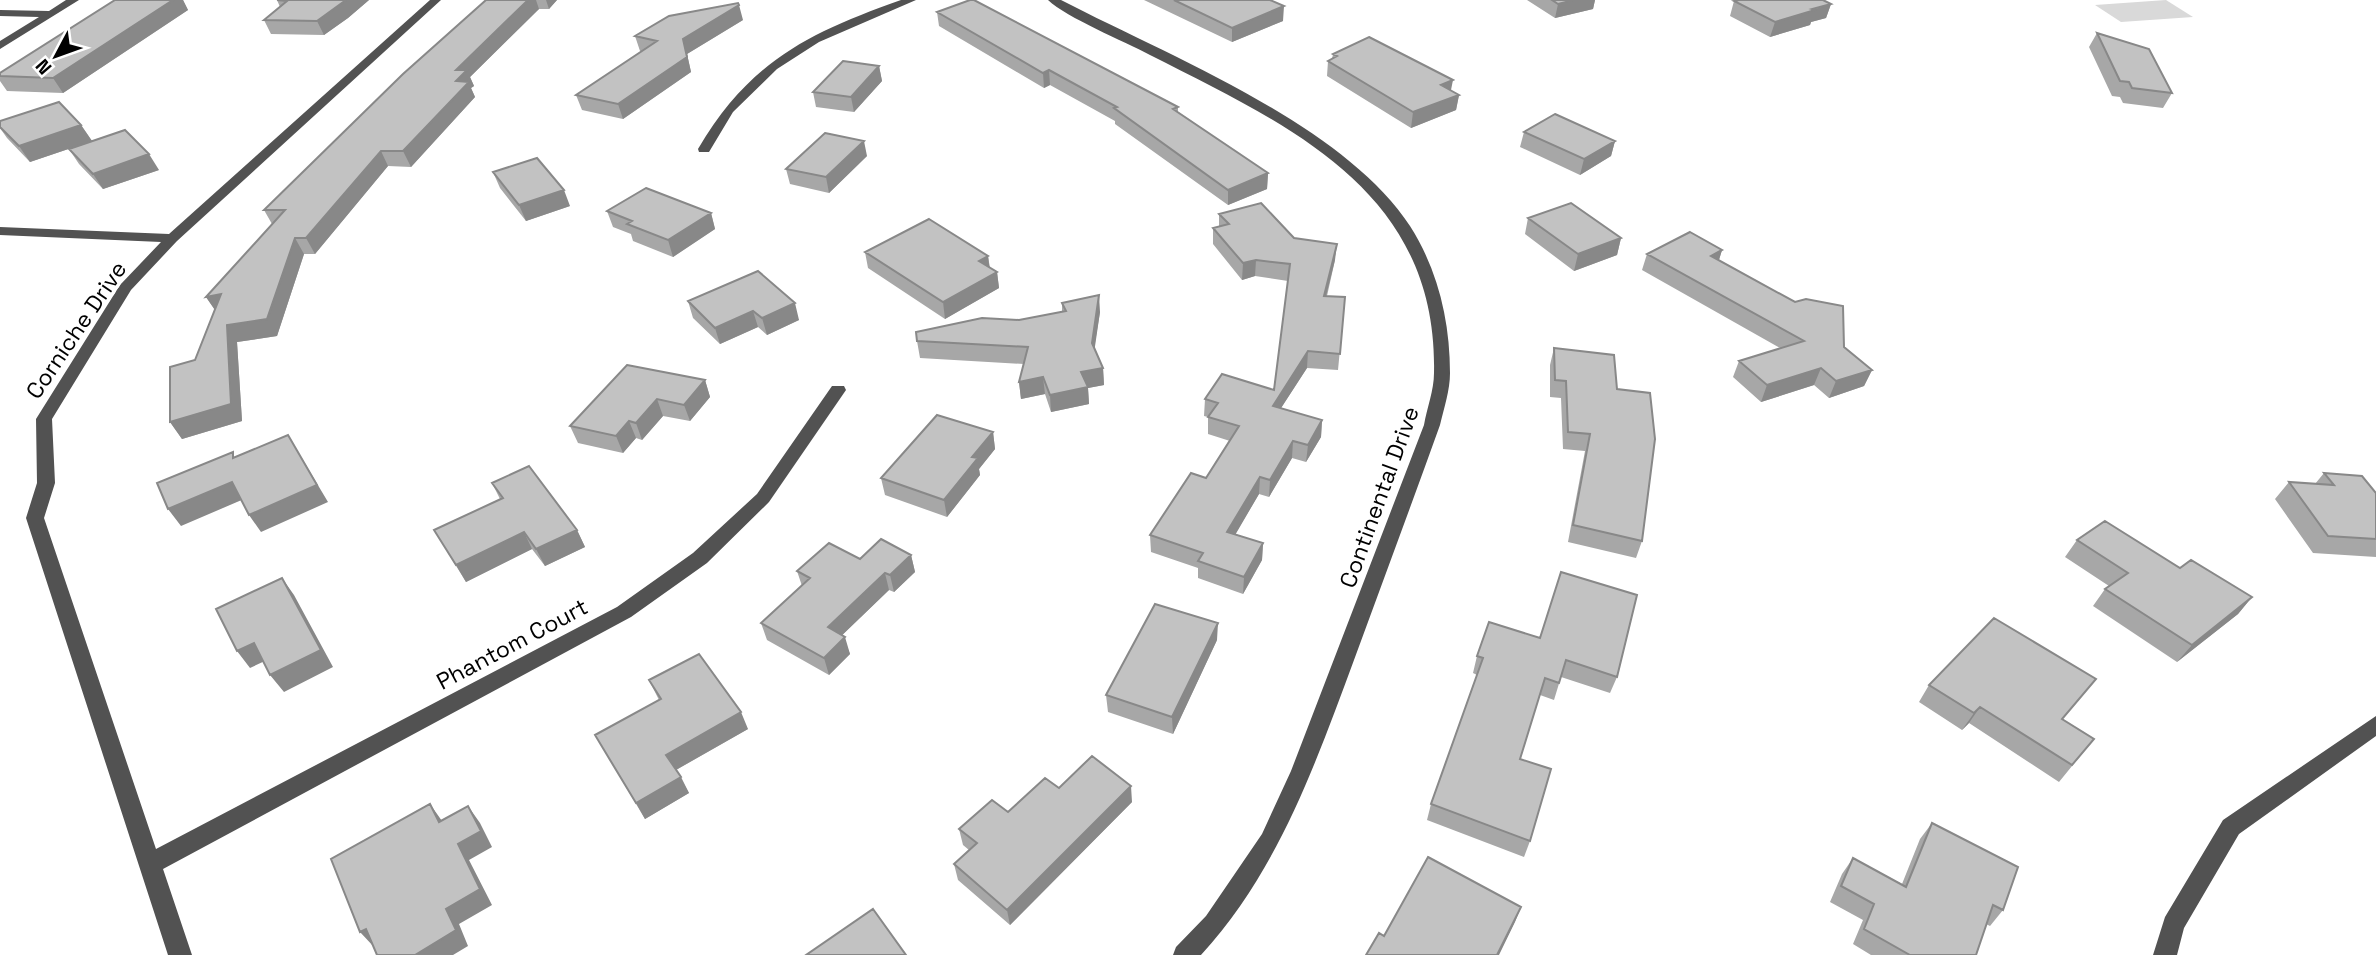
<svg xmlns="http://www.w3.org/2000/svg" width="2376" height="955" viewBox="0 0 2376 955" font-family="'Space Grotesk',sans-serif">
<style>
.green{fill:#d9d9d9}
.lines{fill:none;stroke-linecap:round;stroke-linejoin:round}
.minor{fill:#525252;fill-rule:evenodd}
.wall{fill:#a7a7a7}
.shaded-wall{fill:#888}
.building{fill:#c2c2c2;stroke:#888;stroke-width:2}
.labels{text-anchor:middle;dominant-baseline:central;stroke-width:7;stroke-linejoin:round;paint-order:stroke}
.street-label{font-size:23px;fill:#000;stroke:#fff}
</style>
<rect width="100%" height="100%" fill="#fff"/>
<path class="green" d="M2166,0L2193,17L2121,22L2095,5Z"/>
<g class="lines">
<path class="minor" d="M66,0H79L0,49V41L39,17L0,16V10L49,11Z
M430,0H441L177,241L131,290L52,419L55,483L44,518L156,849L617,607L693,553L757,494L832,386H844L846,390L769,502L707,563L631,617L163,869L192,955H168L26,518L37,483L36,419L120,285L161,242L0,235V227L169,234Z
M901,0H916L819,42L777,69L733,112L709,152H699L698,149C749,62 808,33 901,0Z
M1048,0H1061C1169,56 1343,124 1410,226C1438,270 1450,321 1450,373C1450,390 1444,408 1440,425C1412,503 1383,581 1354,660C1315,765 1278,871 1201,955H1173L1176,947L1206,916L1262,834L1291,771L1424,425C1427,408 1434,390 1434,373C1438,191 1290,126 1150,55C1124,41 1067,18 1048,0Z
M2376,716V736L2239,834L2184,928L2177,955H2153L2165,917L2223,820Z"/>
</g>
<path class="wall" d="M115,0H183L188,10L63,93L7,91L0,81V73Z
M277,0H369L348,18L324,35L271,34L264,20L280,7Z
M486,0H557L549,9H539L470,77L474,86L471,88L475,97L411,167L388,166L315,254H304L277,336L237,342L242,421L182,439L170,422L215,310L206,297L272,224L264,210Z
M1144,0H1270L1283,21L1232,42Z
M1527,0H1595L1593,9L1555,18Z
M1734,1L1831,4L1826,18L1811,22L1810,25L1770,37L1730,16Z
M937,12L1178,107V112L1268,173L1267,189L1228,205L1115,124V121L1050,85L1044,88L939,26Z
M743,20L687,54L691,72L623,119L582,110L576,95L642,51H640L635,36Z
M2097,33L2172,93L2163,108L2123,103L2120,97L2112,96L2089,47Z
M1333,54L1451,91L1459,95L1456,110L1411,128L1327,76L1328,61L1332,59Z
M879,66L882,81L854,112L816,107L813,92Z
M0,121L81,125L92,141L30,162L7,138L0,128Z
M1524,132L1615,141L1611,156L1580,175L1520,147Z
M69,149L159,170L103,189L79,164Z
M867,156L829,193L790,184L786,169Z
M493,172L570,206L526,221L500,188Z
M607,211L711,213L715,229L673,257L633,241L631,234L613,227Z
M1219,214L1294,238L1335,260L1327,296L1345,297L1338,370L1307,368L1281,408L1322,420L1321,437L1306,462L1292,458L1269,497L1259,494L1235,534L1263,543L1262,560L1243,594L1198,578V568L1151,552L1150,535L1206,478L1230,441L1208,434V417L1204,416L1205,399L1274,390L1288,281L1255,276L1242,280L1213,244V228L1219,227Z
M1528,218L1621,238L1617,255L1574,271L1525,234Z
M1722,250L1719,260L1844,347L1872,370L1864,386L1829,398L1814,385L1761,402L1733,377L1739,361L1780,348L1642,270L1647,254Z
M865,252L988,256L990,268L997,272L999,288L945,319L868,268Z
M758,271L799,320L767,335L758,327L720,344L693,318L688,301Z
M1062,303L1100,312L1094,349L1103,368L1104,385L1088,388L1089,404L1051,412L1045,394L1021,399L1019,382L1024,364L920,358L917,341L1062,312Z
M1554,348L1617,389L1642,541L1636,558L1568,542L1585,451L1563,449L1561,398L1550,397V365Z
M705,380L710,397L690,421L663,416L642,440L636,438L623,453L578,443L570,426Z
M993,432L995,449L979,469L980,475L947,517L885,495L881,478Z
M2324,473L2376,493V557L2313,553L2275,499L2289,482L2315,484Z
M492,483L577,530L585,547L545,566L532,549L466,582L434,530L500,499Z
M2077,540L2180,568L2252,597L2238,614L2177,662L2093,606L2105,589L2109,586L2065,557Z
M911,555L915,572L894,592L889,590L842,635L850,654L829,675L767,640L761,623L802,586L797,571L860,559Z
M1489,622L1617,677L1610,693L1561,677L1554,700L1540,695L1520,759L1530,841L1524,857L1427,820L1431,804L1477,675L1473,673L1477,656Z
M1217,640L1173,734L1108,712L1106,695Z
M649,680L748,729L676,770L689,793L645,819L595,735L659,700Z
M1929,685L2062,719L2094,739L2059,782L1969,723L1962,730L1919,702Z
M1059,788L1132,802L1010,925L958,880L954,864L969,850L963,845L959,829L1008,812Z
M1932,823L2003,910L1990,926L1986,924L1976,955H1871L1853,944L1863,920L1830,902L1842,874L1853,858L1902,884L1920,839Z"/>
<path class="shaded-wall" d="M173,0H183L188,10L63,93L53,78Z
M346,0H369L348,18L324,35L317,21Z
M528,0H536L539,9L470,77L474,86L471,88L475,97L411,167L403,151L456,81V70Z
M546,0H557L549,9Z
M1574,0H1595L1593,9L1555,18L1558,4Z
M1831,4L1826,18L1811,22L1810,25L1770,37L1775,22Z
M739,5L743,20L687,54L691,72L623,119L618,104L683,39Z
M1284,6L1283,21L1232,42V28Z
M879,66L882,81L854,112L851,97Z
M1049,70L1050,85L1044,88L1043,73Z
M1453,80L1450,95L1441,85Z
M1459,95L1456,110L1411,128L1413,112Z
M81,125L92,141L30,162L19,146Z
M864,141L867,156L829,193L826,177Z
M1615,141L1611,156L1580,175L1584,159Z
M381,151L388,166L315,254L306,238Z
M149,154L159,170L103,189L93,174Z
M1268,173L1267,189L1228,205V190Z
M564,190L570,206L526,221L519,205Z
M711,213L715,229L673,257L668,240Z
M295,238L304,254L277,336L237,342L242,421L182,439L170,422L227,325Z
M1621,238L1617,255L1574,271L1578,254Z
M1337,244L1335,260L1322,312L1324,296Z
M1722,250L1717,266L1711,256Z
M988,256L990,272L979,261Z
M1256,260L1255,276L1242,280L1243,263Z
M997,272L999,288L945,319L943,302Z
M221,294L217,313L206,297Z
M1099,295L1100,312L1093,360L1092,343Z
M795,303L799,320L767,335L762,318Z
M753,311L758,327L720,344L715,328Z
M1308,351L1307,368L1272,422L1273,406Z
M1103,368L1104,385L1088,388L1089,404L1051,412L1050,395L1081,372Z
M1821,368L1814,385L1761,402L1767,385Z
M1872,370L1864,386L1829,398L1836,381Z
M1043,377L1045,394L1021,399L1019,382Z
M705,380L710,397L690,421L684,405Z
M657,399L663,416L642,440L636,423Z
M1322,420L1321,437L1306,462L1308,445Z
M629,421L636,438L623,453L616,436Z
M993,432L995,449L979,469L980,475L947,517L944,500L972,457Z
M288,435L328,502L261,532L249,515Z
M1293,441L1292,458L1269,497L1270,480Z
M1260,477L1259,494L1227,549V532Z
M232,482L244,499L181,526L168,509Z
M577,530L585,547L545,566L536,549Z
M524,532L532,549L466,582L456,565Z
M1263,543L1262,560L1243,594L1244,577Z
M911,555L915,572L894,592L890,575Z
M885,573L889,590L833,644L828,627Z
M282,578L294,595L333,667L284,692L270,675Z
M2252,597L2238,614L2177,662L2192,645Z
M1218,623L1217,640L1173,734L1172,717Z
M845,637L850,654L829,675L824,658Z
M254,643L267,660L250,668L237,651Z
M1980,707L1969,723L1962,730L1974,713Z
M741,712L748,729L674,771L666,755Z
M681,777L689,793L645,819L636,803Z
M1131,786L1132,802L1010,925L1007,910Z
M430,804L442,821L439,822Z
M468,806L480,823L492,847L469,860L492,905L459,924L468,946L453,955H415L446,909L458,844Z
M1521,907L1515,922L1499,955H1497Z
M366,929L374,947L360,932Z"/>
<path class="building" d="M115,0H173L53,78L0,76V73Z
M277,0H346L317,21L264,20L287,1Z
M486,0H528L456,70H467L456,81L469,82L403,151H381L306,238H295L267,319L227,325L231,404L170,422V367L195,360L221,294L206,297L285,210H264L403,74Z
M970,0H974L1178,107L1173,109L1268,173L1228,190L1114,108L1117,107L1049,70L1043,73L937,12Z
M1174,0H1270L1284,6L1232,28Z
M1552,0H1574L1558,4Z
M1739,0H1823L1831,4L1812,9L1815,10L1775,22L1734,1Z
M738,3L739,5L683,39L687,57L618,104L576,95L657,41L635,36L669,16Z
M2097,33L2149,49L2172,93L2132,88L2129,82L2120,81Z
M1369,37L1453,80L1441,85L1459,95L1413,112L1328,61L1337,56L1333,54Z
M843,61L879,66L851,97L813,92Z
M59,102L81,125L19,146L0,127V121Z
M1555,114L1615,141L1584,159L1524,132Z
M125,130L149,154L93,174L69,149Z
M825,133L864,141L826,177L786,169Z
M537,158L564,190L519,205L493,172Z
M646,188L711,213L668,240L627,224L632,221L607,211Z
M1261,203L1294,238L1337,244L1324,296L1345,297L1340,354L1308,351L1273,406L1322,420L1308,445L1293,441L1270,480L1260,477L1227,532L1263,543L1244,577L1198,561L1203,553L1150,535L1191,473L1206,478L1239,426L1208,417L1218,403L1205,399L1222,374L1274,390L1290,264L1256,260L1243,263L1213,228L1229,224L1219,214Z
M1571,203L1621,238L1578,254L1528,218Z
M929,219L988,256L979,261L997,272L943,302L865,252Z
M1690,232L1722,250L1711,256L1795,302L1806,299L1843,306L1844,347L1872,370L1836,381L1821,368L1767,385L1739,361L1804,341L1647,254Z
M758,271L795,303L762,318L753,311L715,328L688,301Z
M1099,295L1092,343L1103,368L1081,372L1088,387L1050,395L1043,377L1019,382L1028,347L917,341L916,332L982,318L1019,320L1066,311L1062,303Z
M1554,348L1614,355L1617,389L1650,393L1655,439L1642,541L1573,525L1590,434L1568,432L1566,381L1555,380Z
M627,365L705,380L684,405L657,399L636,423L629,421L616,436L570,426Z
M937,415L993,432L972,457L978,458L944,500L881,478Z
M288,435L317,485L249,515L232,482L168,509L157,483L233,452V458Z
M529,466L577,530L536,549L524,532L456,565L434,530L503,498L492,483Z
M2324,473L2362,476L2376,493V539L2328,536L2289,482L2334,485Z
M2105,521L2180,568L2191,560L2252,597L2192,645L2105,589L2128,573L2077,540Z
M881,539L911,555L890,575L885,573L828,627L845,637L824,658L761,623L810,578L797,571L829,543L860,559Z
M1561,572L1637,595L1617,677L1566,660L1559,683L1545,678L1520,759L1551,769L1530,841L1431,804L1483,658L1477,656L1489,622L1540,638Z
M282,578L321,650L270,675L254,643L237,651L216,609Z
M1155,604L1218,623L1172,717L1106,695Z
M1994,618L2096,679L2062,719L2094,739L2072,765L1980,707L1974,713L1929,685Z
M699,654L741,712L666,755L681,777L636,803L595,735L661,699L649,680Z
M1092,756L1131,786L1007,910L954,864L977,843L959,829L992,800L1008,812L1045,778L1059,788Z
M430,804L439,822L468,806L481,831L458,844L480,889L446,909L456,930L415,955H377L366,929L360,932L331,859Z
M1932,823L2018,867L2003,910L1993,905L1976,955H1910L1864,929L1874,904L1841,886L1853,858L1906,887Z
M1428,857L1521,907L1497,955H1366L1379,933L1384,936Z
M873,909L906,955H806Z"/>
<g class="labels">
<g class="street-label">
<text transform="translate(76 330) rotate(-56)">Corniche Drive</text>
<text transform="translate(1379 497) rotate(-70)">Continental Drive</text>
<text transform="translate(512 644) rotate(-28)">Phantom Court</text>
</g>
</g>
<g transform="translate(56 56) rotate(229)" stroke="#ffffff" stroke-width="5" paint-order="stroke">
<path d="M0-5L12 26L0 18L-12 26Z" fill="#000000"/>
<text y="-10" font-size="19" font-weight="bold" text-anchor="middle" fill="#000000">N</text>
</g>
</svg>
